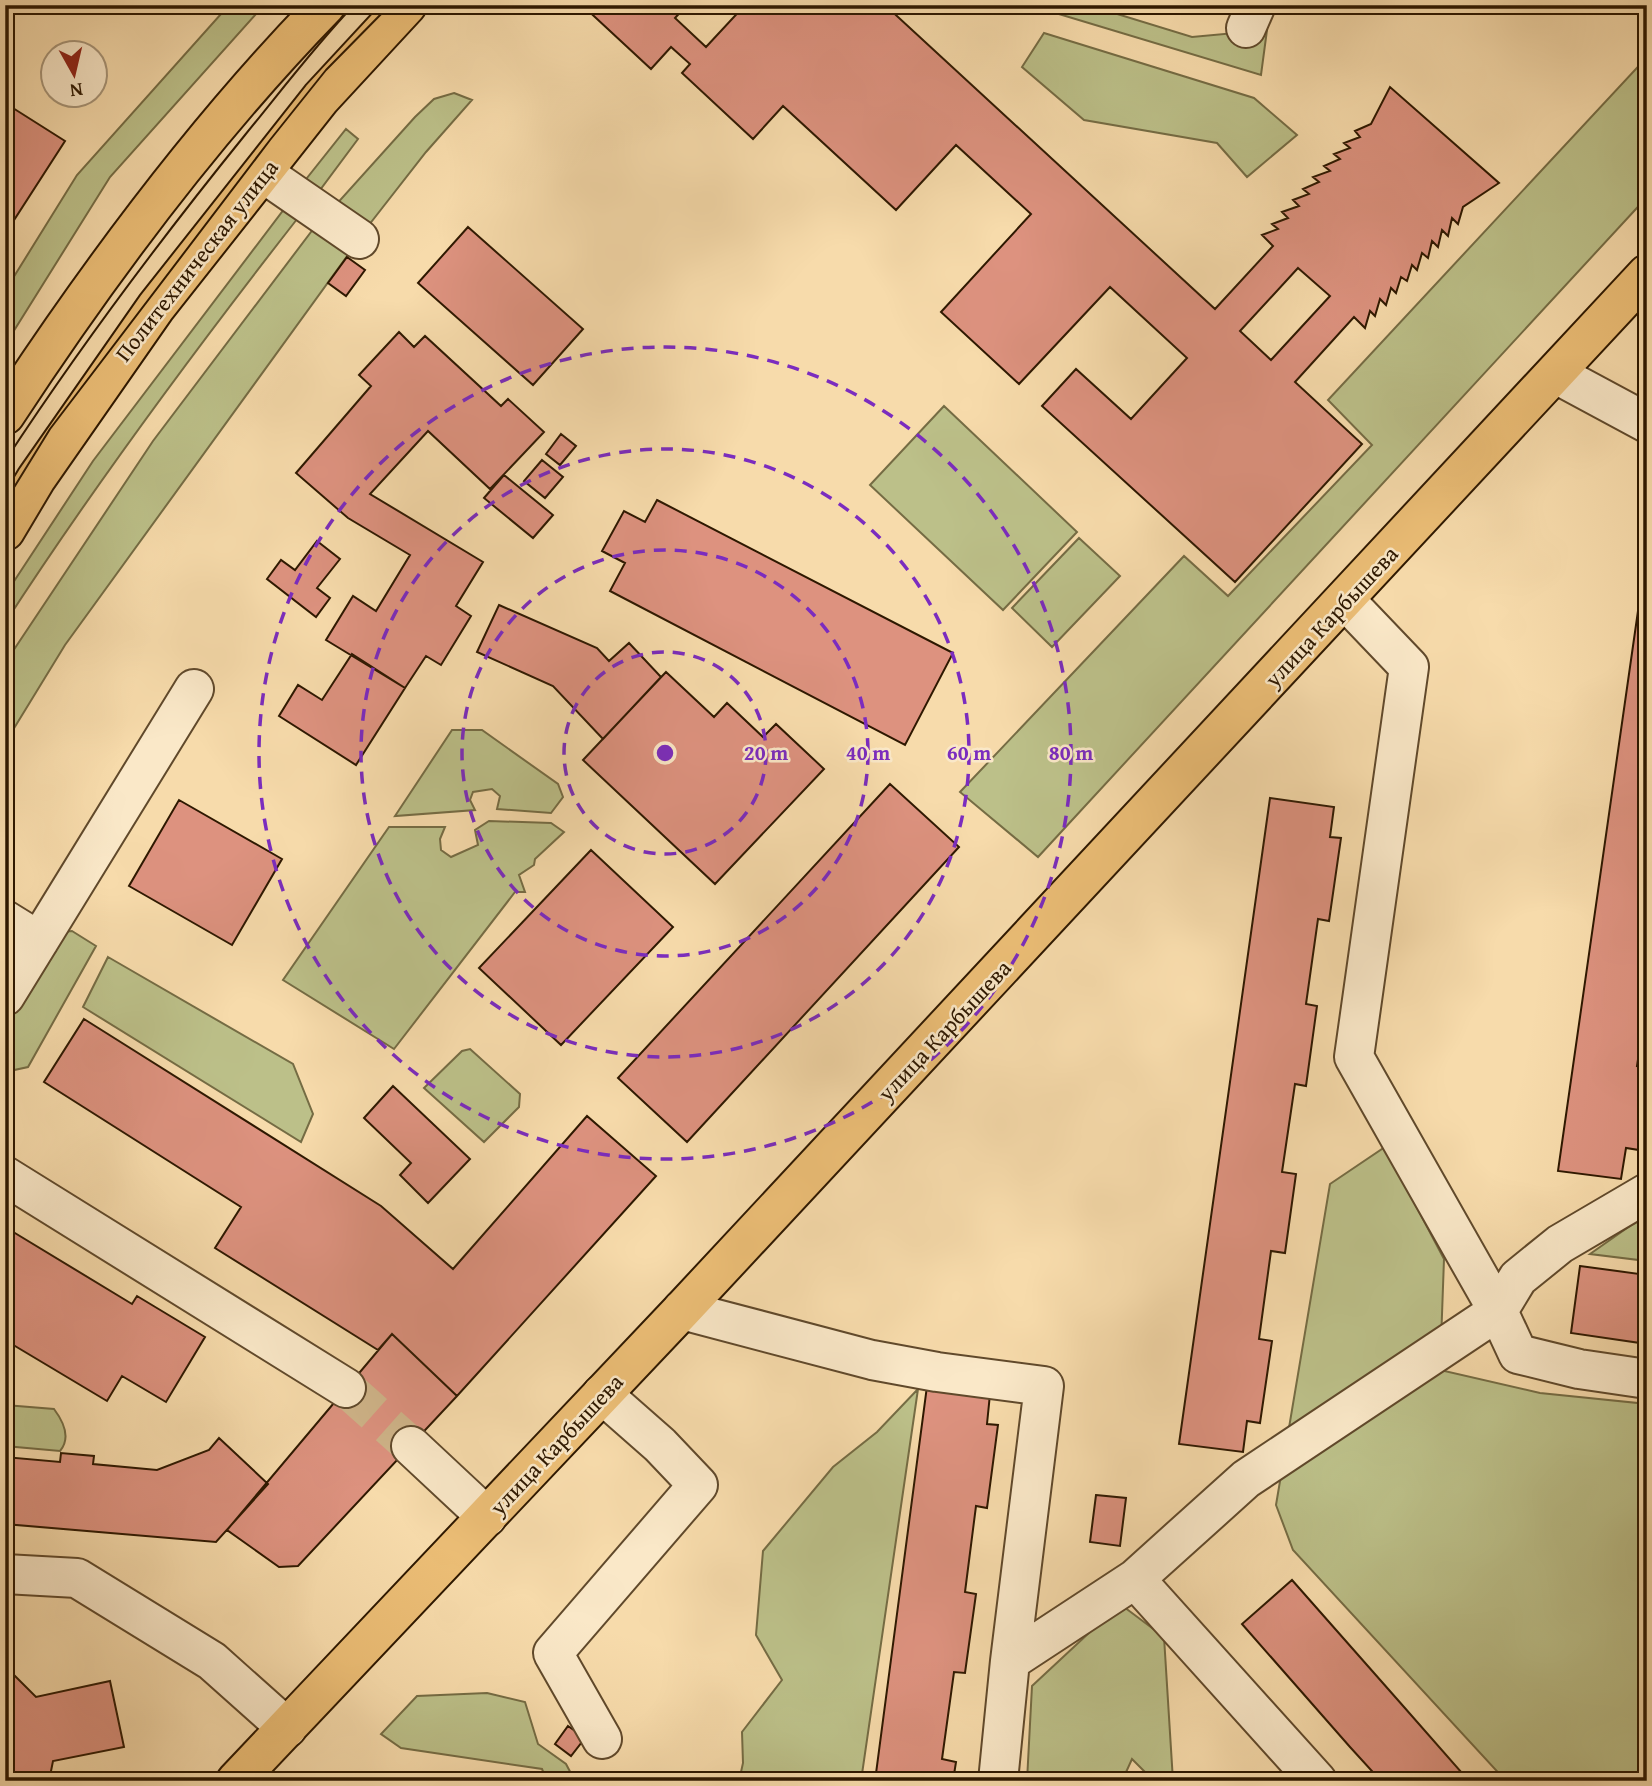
<svg xmlns="http://www.w3.org/2000/svg" width="1652" height="1786" viewBox="0 0 1652 1786" font-family="'Gentium Book Plus',serif">
<style>
.green{fill:#bcc089;stroke:#756c44;stroke-width:2}
.building{fill:#dd927f;stroke:#2e1800;stroke-width:2;fill-rule:evenodd}
.lines{fill:none;stroke-linecap:round;stroke-linejoin:round}
.minor-tunnel{stroke:#cfb489;stroke-width:38;stroke-dasharray:38 19;stroke-linecap:butt}
.minor-casing{stroke:#60492b;stroke-width:42}
.major-casing{stroke:#2e1800;stroke-width:42}
.minor{stroke:#fae8c8;stroke-width:38}
.major{stroke:#ecbe76;stroke-width:38}
.tram{stroke:#2e1800;stroke-width:2}
.ring{fill:none;stroke:#7b2cbf;stroke-width:3.5;stroke-dasharray:12 9}
.labels{text-anchor:middle;dominant-baseline:central;stroke-width:5;stroke-linejoin:round;paint-order:stroke}
.street-label{font-size:23px;fill:#2e1800;stroke:#fae8c8}
.centre{fill:#7b2cbf;stroke:#fae8c8;stroke-width:3.5}
.ring-label{font-size:21px;text-anchor:middle;font-weight:bold;fill:#7b2cbf;stroke:#fae8c8;stroke-width:5;stroke-linejoin:round;paint-order:stroke}
</style>
<rect width="100%" height="100%" fill="#f7dbab"/>
<filter id="stains"><feTurbulence type="fractalNoise" baseFrequency=".00286" numOctaves="4"/><feColorMatrix values="0 0 0 0 .2 0 0 0 0 .09 0 0 0 0 .02 0 0 0 .5 -.17"/></filter>
<radialGradient id="worn" r=".72"><stop offset=".6" stop-color="#630" stop-opacity="0"/><stop offset="1" stop-color="#630" stop-opacity=".3"/></radialGradient>
<path class="green" d="M229,5H264L110,177L5,345V291L77,175Z
M1029,5H1088L1192,37L1267,30L1261,75Z
M1044,33L1254,98L1297,135L1247,177L1217,143L1084,120L1022,67Z
M1647,57V197L1038,857L960,792L1184,556L1228,596L1372,445L1328,400Z
M454,93L472,100L426,152L365,230L333,208L415,117L434,99Z
M346,129L358,139L317,194L303,183Z
M288,204L301,214C197,347 97,481 5,623V595L93,461Z
M317,224L353,248L65,645L5,743V663L153,441Z
M944,406L1077,532L1003,610L870,485Z
M1079,538L1120,576L1052,647L1012,608Z
M452,730H482L558,784L563,797L551,813L497,809L500,796L492,789L473,792L470,800L475,810L395,816Z
M489,821L551,823L564,832L535,859L534,865L519,875L525,892H515L394,1049L283,980L389,827H445L440,839L441,850L451,857L478,845L475,830Z
M72,931L96,946L28,1067L5,1072V1022L49,944L63,932Z
M108,957L293,1064L313,1114L301,1142L83,1007Z
M470,1049L520,1094L519,1107L484,1142L424,1088L462,1051Z
M1385,1147L1444,1259L1440,1370L1540,1393L1647,1404V1781H1506L1293,1550L1276,1505L1330,1184Z
M1647,1214V1261L1590,1254Z
M918,1389L861,1781H739L743,1763L742,1732L782,1680L756,1635L763,1551L833,1467L877,1432Z
M5,1405L54,1409C63,1421 71,1438 60,1451L5,1446Z
M1120,1604L1164,1637L1173,1781H1154L1132,1759L1122,1781H1027L1032,1686Z
M487,1693L525,1702L538,1744L566,1764L575,1781H547L542,1769L401,1748L381,1734L417,1696Z"/>
<path class="building" d="M582,5H687L675,18L706,47L745,5H885L1215,309L1273,246L1262,235L1278,229L1272,224L1288,218L1282,212L1299,206L1293,200L1309,194L1303,189L1319,182L1313,177L1330,171L1324,166L1340,159L1334,154L1350,148L1344,143L1360,137L1355,131L1371,124L1390,87L1499,183L1463,207L1458,224L1452,218L1448,236L1442,230L1438,247L1432,241L1428,258L1422,253L1417,270L1412,265L1407,281L1401,277L1396,293L1391,288L1386,305L1380,299L1375,316L1370,311L1365,328L1354,317L1295,382L1362,444L1235,582L1042,406L1076,369L1131,419L1187,358L1110,287L1019,384L941,312L1031,214L956,145L896,210L783,106L753,139L682,73L690,64L671,47L651,69ZM1298,268L1330,296L1271,360L1240,331Z
M5,103L65,141L5,234Z
M468,227L583,329L533,385L418,283Z
M347,257L365,270L346,296L328,283Z
M399,332L414,347L425,336L501,406L508,399L544,432L490,489L428,431L370,494L483,562L456,606L471,616L441,665L426,656L405,688L326,640L353,596L376,611L410,555L348,518L296,473L371,386L359,375Z
M561,434L576,446L560,465L546,454Z
M542,460L563,477L545,498L524,481Z
M504,475L553,515L533,538L484,498Z
M657,500L953,653L905,745L610,591L625,563L602,551L624,511L645,522Z
M317,541L340,559L317,588L330,598L316,617L267,579L281,560L295,570Z
M1647,548V1000L1637,1066L1647,1067V1092L1639,1150L1626,1148L1621,1179L1558,1171Z
M499,605L597,648L609,661L629,643L661,677L603,739L553,686L477,652Z
M352,654L405,688L356,765L279,716L298,685L322,700Z
M666,672L714,717L727,703L763,737L776,724L824,769L715,884L583,760Z
M890,784L959,847L687,1142L618,1078Z
M1270,798L1334,807L1330,837L1341,838L1329,921L1318,919L1306,1004L1317,1006L1306,1086L1295,1084L1282,1172L1296,1174L1285,1253L1271,1251L1259,1339L1272,1341L1260,1423L1247,1421L1243,1452L1179,1444Z
M179,800L282,859L232,945L129,886Z
M591,850L673,927L561,1045L479,968Z
M84,1019L381,1206L453,1269L587,1116L656,1176L457,1396L392,1334L378,1350L215,1248L241,1207L44,1082Z
M393,1086L470,1159L428,1203L400,1175L411,1163L364,1118Z
M5,1227L132,1304L137,1296L205,1337L166,1402L122,1376L107,1401L5,1340Z
M1580,1266L1647,1275V1344L1571,1333Z
M392,1334L457,1396L298,1566L279,1567L227,1530Z
M927,1386L990,1394L987,1424L998,1425L987,1508L976,1506L965,1592L976,1594L965,1673L954,1672L942,1759L956,1762L953,1781H875Z
M219,1438L268,1484L216,1542L5,1524V1457L60,1462L61,1453L94,1456L93,1464L157,1470L209,1450Z
M1096,1495L1126,1498L1120,1546L1090,1542Z
M1292,1580L1404,1707L1469,1781H1381L1350,1747L1242,1624Z
M5,1666L36,1697L110,1681L124,1747L53,1761L49,1781H5Z
M568,1726L585,1738L571,1756L555,1744Z"/>
<g class="lines">
<path class="minor-tunnel" d="M346,1388L411,1446"/>
<g class="minor-casing">
<path id="minor" d="M1246,28L1256,5
M263,173L359,239
M1556,374L1647,423
M1345,600L1409,667L1354,1057L1498,1311L1518,1354L1579,1369L1647,1379
M5,920L39,941
M5,996L194,689
M5,1176L346,1388
M682,1310L872,1360L937,1372L1044,1386L1010,1661
M411,1446L487,1517
M5,1574L77,1578L212,1661L287,1728
M1135,1579L1317,1781
M602,1739L553,1653L698,1485L660,1445L602,1394
M998,1781L1010,1661L1135,1579L1246,1479L1498,1311L1518,1278L1560,1244L1647,1193"/>
</g>
<g class="major-casing">
<path id="major" d="M5,415C100,270 205,129 326,5
M5,531L36,479L156,307L321,98L407,5
M236,1781L682,1310L1647,274"/>
</g>
<use href="#minor" class="minor"/>
<use href="#major" class="major"/>
<path class="tram" d="M5,461C79,348 160,240 245,135C281,91 315,46 354,5
M5,502L50,429L270,140L326,70L390,5"/>
</g>
<g class="ring">
<circle cx="665" cy="753" r="101"/>
<circle cx="665" cy="753" r="203"/>
<circle cx="665" cy="753" r="304"/>
<circle cx="665" cy="753" r="406"/>
</g>
<g class="labels">
<g class="street-label">
<text transform="translate(196 260) rotate(-52)">Политехническая улица</text>
<text transform="translate(1331 616) rotate(-47)">улица Карбышева</text>
<text transform="translate(944 1030) rotate(-47)">улица Карбышева</text>
<text transform="translate(556 1444) rotate(-47)">улица Карбышева</text>
</g>
</g>
<circle cx="665" cy="753" r="10" class="centre"/>
<g class="ring-label">
<text x="766" y="760">20 m</text>
<text x="868" y="760">40 m</text>
<text x="969" y="760">60 m</text>
<text x="1071" y="760">80 m</text>
</g>
<rect width="1652" height="1786" fill="none" stroke="#f7dbab" stroke-width="28"/>
<rect x="7" y="7" width="1638" height="1772" fill="none" stroke="#2e1800" stroke-width="3.5"/>
<rect x="14" y="14" width="1624" height="1758" fill="none" stroke="#2e1800" stroke-width="2"/>
<g transform="translate(74 74) rotate(172)"><circle r="33" fill="#fae8c8" stroke="#a89578" stroke-width="2"/>
<path d="M0-5L12 26L0 18L-12 26Z" fill="#8f2418"/>
<text y="-10" font-size="19" font-weight="bold" text-anchor="middle" fill="#2e1800">N</text>
</g>
<rect width="100%" height="100%" filter="url(#stains)"/>
<rect width="100%" height="100%" fill="url(#worn)"/>
</svg>
